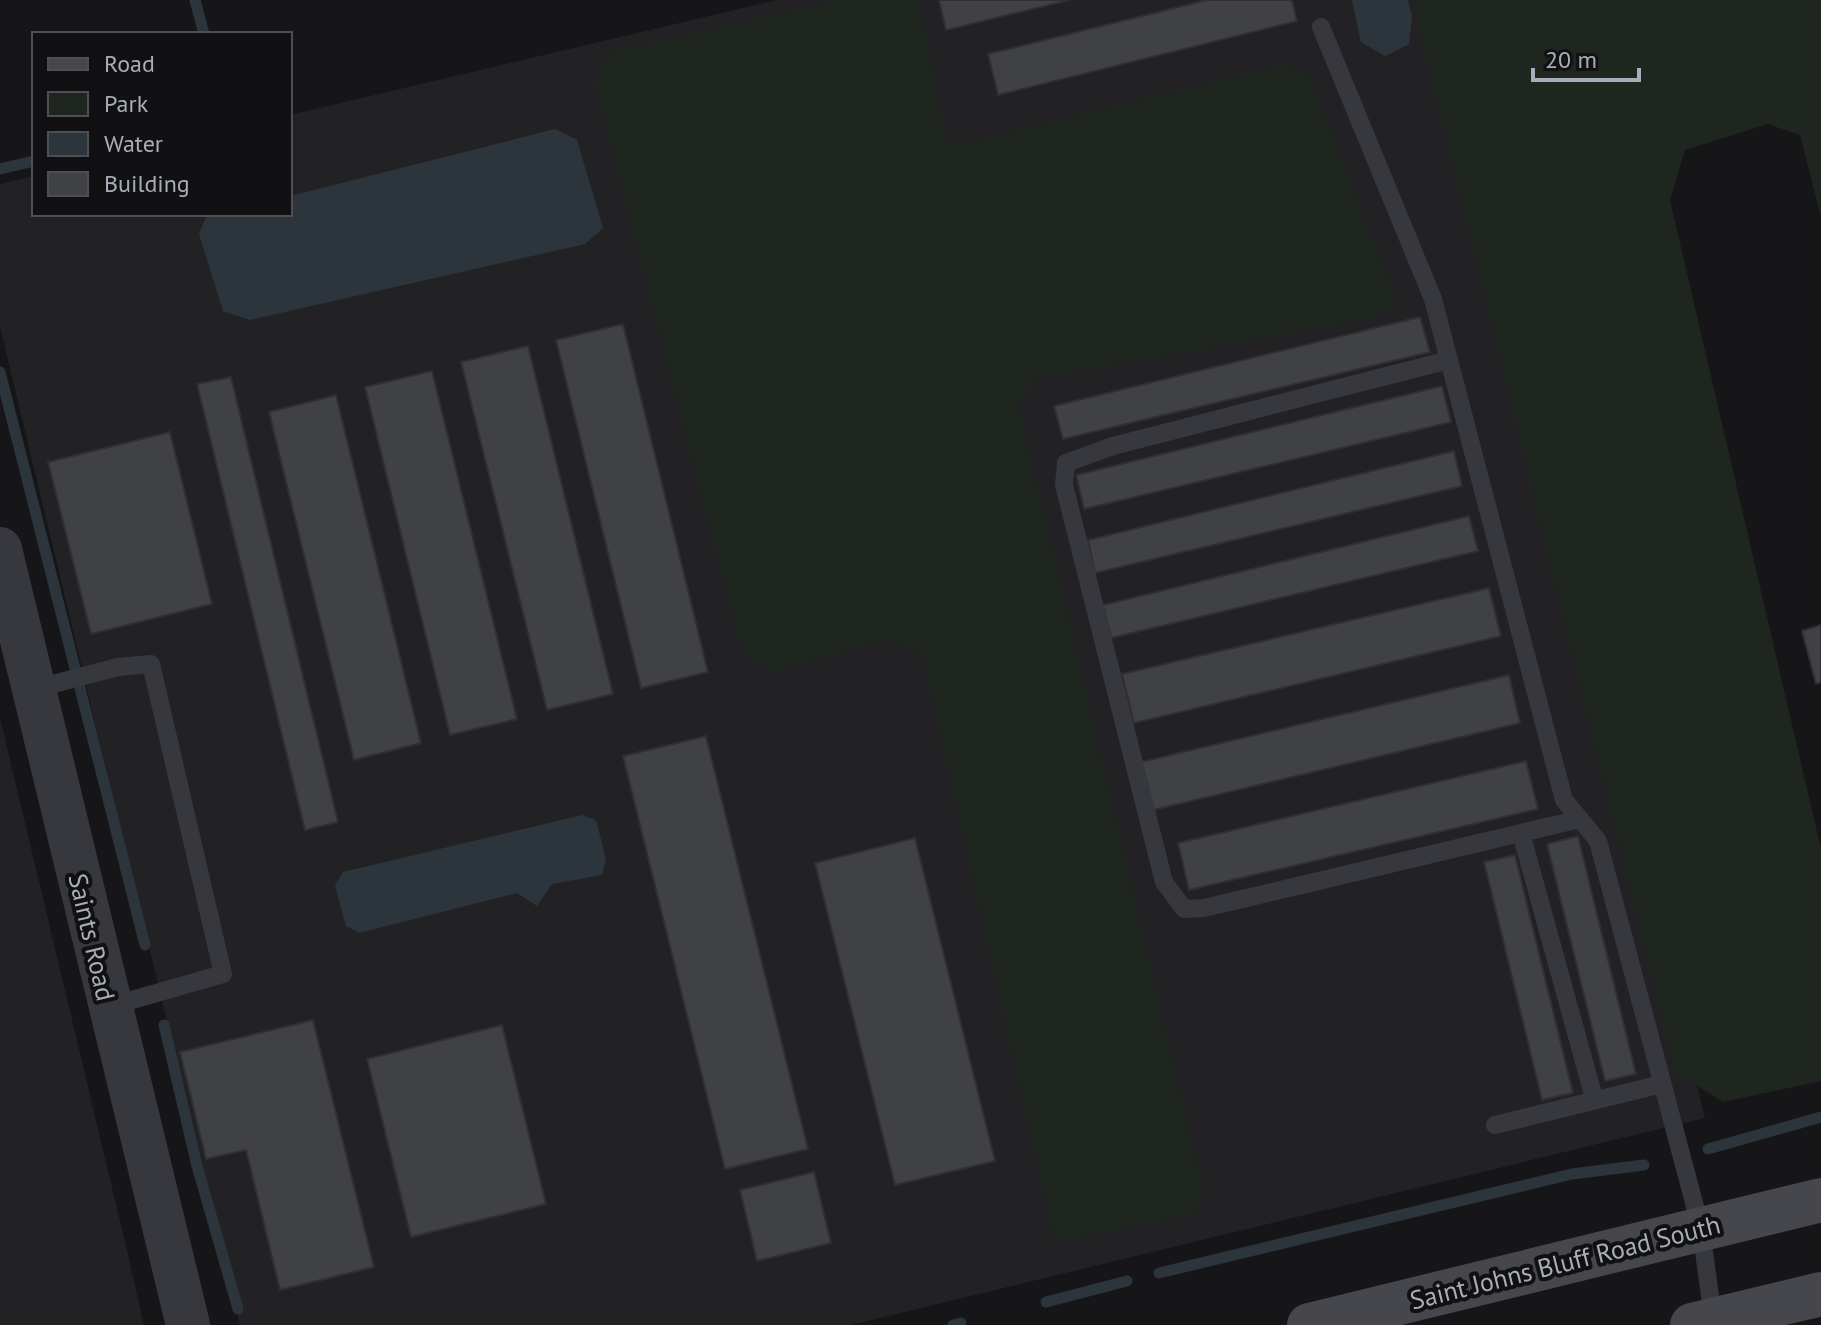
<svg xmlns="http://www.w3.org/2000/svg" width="1821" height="1325" viewBox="0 0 1821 1325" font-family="'PT Sans',sans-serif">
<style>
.built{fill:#222225}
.green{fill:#1e261f}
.water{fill:#2c353c}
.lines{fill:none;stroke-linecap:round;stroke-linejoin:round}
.stream{stroke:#2c353c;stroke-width:11}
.building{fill:#404145;stroke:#303034;stroke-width:2}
.service{stroke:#37383d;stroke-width:18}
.tertiary{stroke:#37383d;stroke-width:44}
.secondary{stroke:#45474d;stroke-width:44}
.labels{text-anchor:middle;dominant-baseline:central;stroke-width:8;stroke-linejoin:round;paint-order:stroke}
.street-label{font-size:26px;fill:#a8adb8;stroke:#111113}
</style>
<rect width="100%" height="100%" fill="#161618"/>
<path class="built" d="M777,0H1429L1705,1118L851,1325H240L0,327V184L34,176V214H290V115Z
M0,718L126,1246L144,1325H0Z"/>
<path class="green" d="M839,0H919L946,140L964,144L1282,65L1309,75L1397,303L1380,317L1037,379L1018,405L1204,1195L1195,1213L1064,1241L1053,1234L922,653L889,639L770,673L741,649L594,80L607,53Z
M1412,0H1821V217L1800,135L1768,124L1685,150L1670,200L1821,849V1081L1723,1102L1675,1072Z"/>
<path class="water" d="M1352,0H1408L1412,17L1409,44L1385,56L1361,42Z
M555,129L577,140L603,228L585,244L250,320L223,311L199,234L206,217L290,214V196Z
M582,815L596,820L606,859L602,875L552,884L537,906L517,893L359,933L346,926L335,885L343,872Z"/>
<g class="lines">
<path class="stream" d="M195,0L204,34
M0,169L34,161
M0,372L145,945
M164,1025L197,1166L238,1309
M1708,1149L1821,1117
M1159,1273L1572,1174L1644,1165
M1046,1302L1127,1281
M953,1325L961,1323"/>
</g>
<path class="building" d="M939,0H1070L946,30Z
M1207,0H1292L1297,21L998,95L988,54Z
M1420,317L1430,352L1063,439L1054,406Z
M623,324L708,672L641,688L556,340Z
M528,346L613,694L547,710L461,362Z
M432,371L517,719L450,735L365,387Z
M231,377L338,822L305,830L197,384Z
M1442,386L1451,422L1084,509L1076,475Z
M336,395L421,743L354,760L269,412Z
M170,432L212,604L91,634L48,462Z
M1454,451L1462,486L1095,573L1088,540Z
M1469,516L1478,551L1111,638L1103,605Z
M1489,588L1501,636L1134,723L1122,674Z
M1821,625V682L1816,684L1802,631Z
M1509,675L1520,723L1153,810L1141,762Z
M706,736L808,1149L725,1169L623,756Z
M1526,761L1538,809L1189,890L1178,843Z
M1578,836L1636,1074L1605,1081L1547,844Z
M915,838L995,1161L895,1185L815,863Z
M1515,855L1573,1093L1542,1100L1484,862Z
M313,1020L374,1267L280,1290L246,1150L206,1159L180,1052Z
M502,1025L546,1204L411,1237L367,1059Z
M814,1172L831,1243L757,1261L740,1190Z"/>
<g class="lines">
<path class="service" d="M1321,27L1433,299L1564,800L1598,841L1701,1229L1713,1319
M1449,360L1113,446L1066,463L1064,485L1164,882L1184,909L1204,908L1580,819
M34,689L118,667L151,664L223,974L111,1006
M1521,833L1594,1098
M1495,1125L1662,1084"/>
<path class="tertiary" d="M0,549L188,1325"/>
<path class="secondary" d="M1309,1325L1821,1200
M1692,1325L1821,1294"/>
</g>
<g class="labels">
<g class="street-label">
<text transform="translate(92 937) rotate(77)">Saints Road</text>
<text transform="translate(1565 1262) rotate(-14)">Saint Johns Bluff Road South</text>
</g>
</g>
<rect x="32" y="32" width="260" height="184" fill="#111113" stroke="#4d4f55" stroke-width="2"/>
<rect x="48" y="58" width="40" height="12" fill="#45474d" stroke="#4d4f55" stroke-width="2"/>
<text x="104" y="72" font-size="24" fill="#a8adb8">Road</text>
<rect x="48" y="92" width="40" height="24" fill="#1e261f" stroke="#4d4f55" stroke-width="2"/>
<text x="104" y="112" font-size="24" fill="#a8adb8">Park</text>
<rect x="48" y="132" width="40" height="24" fill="#2c353c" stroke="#4d4f55" stroke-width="2"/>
<text x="104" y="152" font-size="24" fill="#a8adb8">Water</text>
<rect x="48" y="172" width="40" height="24" fill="#404145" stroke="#4d4f55" stroke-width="2"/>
<text x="104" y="192" font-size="24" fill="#a8adb8">Building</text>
<path d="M1533 68v12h106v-12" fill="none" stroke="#a8adb8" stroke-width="4"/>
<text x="1545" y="68" font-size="24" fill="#a8adb8" stroke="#111113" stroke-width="6" paint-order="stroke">20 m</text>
</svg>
